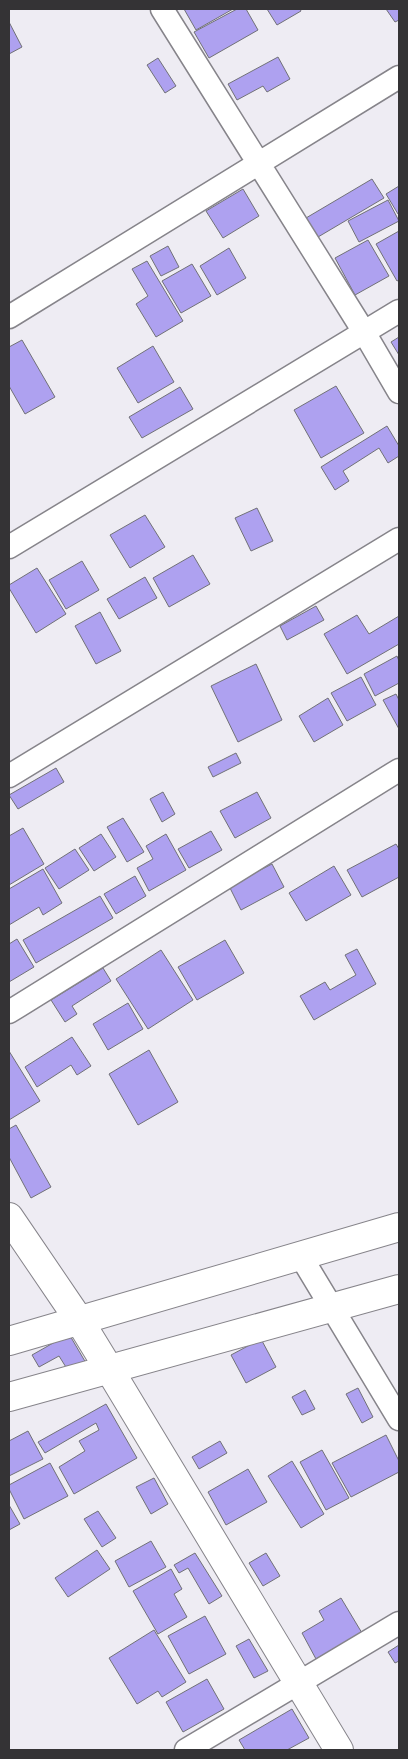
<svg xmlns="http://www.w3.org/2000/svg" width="408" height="1759" viewBox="0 0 408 1759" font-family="Rubik,sans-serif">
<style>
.building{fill:#aea1f0;stroke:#717177}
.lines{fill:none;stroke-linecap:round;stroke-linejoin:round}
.minor-casing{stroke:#86848a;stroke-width:25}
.tertiary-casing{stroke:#86848a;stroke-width:30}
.secondary-casing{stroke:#86848a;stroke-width:30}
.primary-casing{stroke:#86848a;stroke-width:30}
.minor{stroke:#fff;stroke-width:22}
.tertiary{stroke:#fff;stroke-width:28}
.secondary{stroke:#fff;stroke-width:28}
.primary{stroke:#fff;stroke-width:28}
</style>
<rect width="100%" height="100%" fill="#eeecf3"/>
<path class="building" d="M184,9H233L196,30Z
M237,9H246L258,30L209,58L194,32Z
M267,9H300L301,11L277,25Z
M386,9H399V20L395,22Z
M9,22L22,47L9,54Z
M278,57L290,79L267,92L263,86L237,100L228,84Z
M158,58L176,86L165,93L147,65Z
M372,179L384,198L318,237L306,218Z
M399,186V213L398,214L386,194Z
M243,189L259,216L223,238L206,211Z
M388,200L399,221L359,242L348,221Z
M399,231V280L397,281L376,244Z
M368,240L389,276L355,295L335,258Z
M168,246L179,267L161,276L150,256Z
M229,248L246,278L217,295L200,266Z
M147,261L183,321L156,337L136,304L148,296L132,269Z
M192,264L211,296L181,313L162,281Z
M399,337V355L391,342Z
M22,340L55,397L25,414L9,386V347Z
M153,346L174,382L138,403L117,368Z
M336,386L364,433L321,458L294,410Z
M180,387L193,409L142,438L129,417Z
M387,426L399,446V456L388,463L379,448L343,471L349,481L335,490L321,467Z
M257,508L273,541L251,551L235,518Z
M145,515L165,547L130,568L110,535Z
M193,555L210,584L169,607L153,578Z
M82,561L99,590L66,609L49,580Z
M37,568L66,614L36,633L9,588V585Z
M145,577L157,598L119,619L107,599Z
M316,606L324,620L287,640L280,626Z
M100,612L121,651L96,664L75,626Z
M357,615L369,634L399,616V644L347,674L324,634Z
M397,656L399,661V683L375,696L364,674Z
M256,664L282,720L238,742L211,686Z
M361,677L376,705L347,721L331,693Z
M396,694L399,700V729L383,700Z
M328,698L343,725L314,742L299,716Z
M236,753L241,763L213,777L208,767Z
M56,768L64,782L18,809L9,795Z
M163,792L175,814L162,822L150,799Z
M257,792L271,818L235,838L220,811Z
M123,818L144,852L127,862L107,827Z
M23,828L44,864L9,885V836Z
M211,831L222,850L189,868L178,849Z
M101,834L116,857L94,871L79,848Z
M166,834L186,870L149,891L137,868L153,859L146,846Z
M396,844L399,849V877L362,897L347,870Z
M75,849L89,870L59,889L45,868Z
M272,864L284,887L241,910L229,886Z
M334,866L351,895L306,921L289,893Z
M43,869L62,903L43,915L39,907L9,925V889Z
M135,876L146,896L116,914L104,894Z
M100,896L113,918L36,963L23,940Z
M17,939L34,967L9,982V944Z
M225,940L244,973L197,1000L178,967Z
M357,949L376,984L314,1020L300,996L325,982L330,990L356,975L345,955Z
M161,950L193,1000L148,1029L116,979Z
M103,968L111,981L72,1006L77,1014L65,1022L51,1000Z
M128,1003L143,1029L108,1050L93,1024Z
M72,1037L91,1066L77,1075L71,1065L37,1087L25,1067Z
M149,1050L178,1102L138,1125L109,1074Z
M9,1051L40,1101L9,1120Z
M16,1125L51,1187L31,1198L9,1157V1129Z
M69,1334L86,1363L69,1372L59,1356L39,1367L32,1355Z
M261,1339L276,1367L246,1383L231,1355Z
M358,1388L373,1417L362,1423L346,1394Z
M305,1390L315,1409L302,1415L292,1397Z
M106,1404L137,1458L74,1494L59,1467L85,1451L79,1441L99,1430L96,1423L45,1453L38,1442Z
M28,1431L43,1459L9,1476V1441Z
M386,1435L399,1461V1472L351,1497L332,1463Z
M220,1441L227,1453L199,1469L192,1457Z
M322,1450L349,1498L326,1510L300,1462Z
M292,1461L324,1514L301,1528L268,1476Z
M50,1463L68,1496L24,1519L9,1489V1485Z
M248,1469L267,1502L226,1525L208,1492Z
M154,1478L168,1504L151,1514L136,1487Z
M9,1505L20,1524L9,1530Z
M98,1511L116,1538L102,1547L84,1519Z
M151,1541L166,1567L129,1587L115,1561Z
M97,1550L110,1569L68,1597L55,1578Z
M195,1553L222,1596L209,1604L188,1568L179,1573L174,1565Z
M266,1553L280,1576L263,1586L249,1563Z
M171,1569L182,1589L174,1594L187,1617L158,1634L133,1591Z
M341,1598L362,1633L316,1659L302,1633L324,1620L319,1611Z
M205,1616L226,1654L189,1674L168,1636Z
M154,1630L186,1682L162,1697L158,1691L137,1704L109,1658Z
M249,1639L268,1671L254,1678L236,1646Z
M399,1645V1661L395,1663L388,1652Z
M207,1679L224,1709L183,1732L166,1702Z
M292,1709L309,1738L287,1750H245L239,1740Z"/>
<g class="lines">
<g class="minor-casing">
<path id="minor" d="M162,9L364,332L399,392
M9,317L399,77
M9,547L399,311
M9,776L399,539
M9,1012L399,770
M300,1255L399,1419
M186,1750L399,1623"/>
</g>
<g class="tertiary-casing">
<path id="tertiary" d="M109,1369L339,1750"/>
</g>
<g class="secondary-casing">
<path id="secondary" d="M9,1217L79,1320L109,1369"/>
</g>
<g class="primary-casing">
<path id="primary" d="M9,1341L399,1227
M9,1397L399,1289"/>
</g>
<use href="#minor" class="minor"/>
<use href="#tertiary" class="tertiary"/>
<use href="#secondary" class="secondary"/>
<use href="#primary" class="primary"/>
</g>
<rect width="408" height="1759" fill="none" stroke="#343335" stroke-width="20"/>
</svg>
